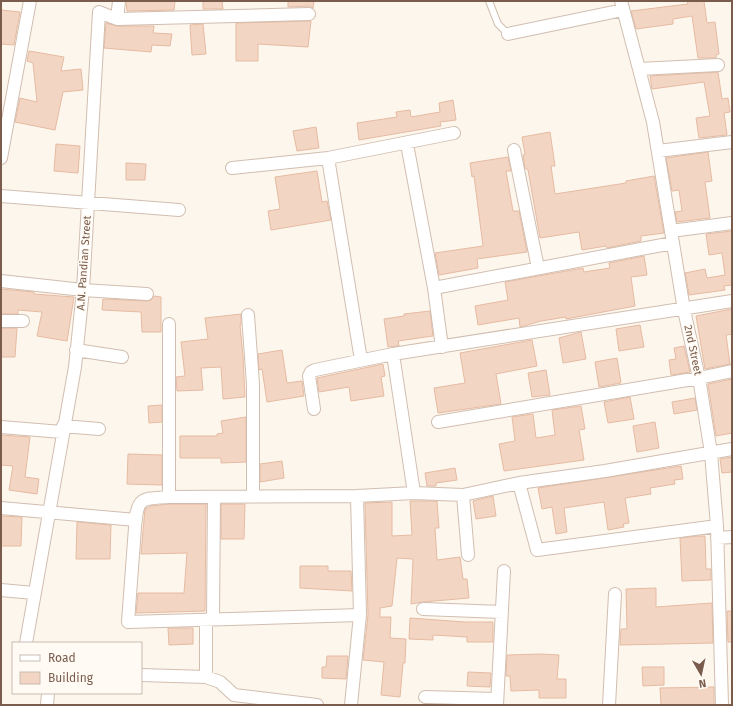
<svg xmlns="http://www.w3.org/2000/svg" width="733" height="706" viewBox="0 0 733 706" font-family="'Fira Sans',sans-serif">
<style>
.building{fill:#f3d5c3;stroke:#e6bba3}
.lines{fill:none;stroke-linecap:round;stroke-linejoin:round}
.lane-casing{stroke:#d1beb0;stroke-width:8}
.street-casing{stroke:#d1beb0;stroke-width:14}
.lane{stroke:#fff;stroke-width:6}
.street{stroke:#fff;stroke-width:12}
.labels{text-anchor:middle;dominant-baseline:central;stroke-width:3;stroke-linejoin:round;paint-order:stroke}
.street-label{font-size:11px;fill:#7a5c4d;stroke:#fffaf3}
</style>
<rect width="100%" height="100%" fill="#fdf6ec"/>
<path class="building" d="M126,1H175L174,10L127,11Z
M203,1H222L223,9H203Z
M288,1H314L313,8L309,6L288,7Z
M687,1H704L707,23L715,22L719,54L716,55V58H698L692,16L673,19V24L636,29L631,11L688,4Z
M1,10L20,12L14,45L1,44Z
M311,21L308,47L258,44V61H236V23Z
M106,23L117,26H154L153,33L172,34L170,46L152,45L151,52L104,48Z
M203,24L206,54L192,55L190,25Z
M29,51L64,57L61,71L81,69L83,90L63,92L55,130L15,122L20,98L37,102L33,63L27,61Z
M718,72L722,99L728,98L730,112L724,113L727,135L699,138L696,118L710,116L704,82L652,89L650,76Z
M453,100L456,120L440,122L441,126L359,140L357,123L397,117L396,112L410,110L411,117L440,112L439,103Z
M316,127L319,148L297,151L293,131Z
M550,132L555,166H551L555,194L626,183V181L654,176L664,233L641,236V241L607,248L606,246L582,250L579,232L540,238L528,170L525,168L523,155L525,154L522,137Z
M56,144L80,146L78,173L54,171Z
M708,152L712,181L705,182L710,218L677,222L675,212L682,211L679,190L672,191L666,158Z
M508,157L511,171H506L513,211H519L527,252L477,259L478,268L439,275L435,253L483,246L474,176L472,177L470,163Z
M126,163L146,164L145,180H126Z
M317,171L322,202L327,201L331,220L271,230L268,211L280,209L275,177Z
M732,231V285L724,286L725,290L689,295L685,273L705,269L707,278L725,275L722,253L709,255L706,234Z
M644,256L647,275L631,277L635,306L566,319V317L541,321L520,327L519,318L478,325L475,306L508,300L505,282L583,268L584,272L610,268L609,263Z
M1,289L34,292V294L74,297L67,341L37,336L42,312L18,310V314H1Z
M154,296L161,297V332H142L141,312L102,310L103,299L147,301L151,300Z
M732,309V334L726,335L730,364L705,369L696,316Z
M430,311L433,336L398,341L399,346L388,347L384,319L404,316V314Z
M241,314V325H240L243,356L245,397L223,399L221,367L201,368L203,390L177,391L176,377L185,376L181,342L208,339L205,318Z
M640,325L644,347L619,351L616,329Z
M1,328H17L15,357H1Z
M581,332L586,359L563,363L559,338Z
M532,340L537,366L496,374L501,404L438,413L434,388L465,383L460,353Z
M684,346L690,372L671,375L669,360L676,359L674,348Z
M282,350L287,383L302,381L304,396L267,402L262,369L259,370L258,354Z
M617,358L621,383L599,387L595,362Z
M383,364L385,376L381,377L384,396L351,401L349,387L319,392L317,378Z
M546,370L550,395L532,397L528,373Z
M732,379V433L716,436L708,384Z
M630,397L634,419L608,423L604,402Z
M695,398L697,410L674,414L672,402Z
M162,405V422L149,423L148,406Z
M581,406L585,429L579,430L584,460L504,471L499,444L515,441L512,417L533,414L536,438L555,435L552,410Z
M246,417V462L221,463V458H180V436H217V434L223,433L221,421Z
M655,422L659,448L637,452L633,426Z
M1,435L30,437L25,477L39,479L37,494L9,490L13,466L1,465Z
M128,454L162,455V485L127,484Z
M732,457V472L722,473L720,459Z
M282,461L284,478L260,482V464Z
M681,466L683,479L674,480L675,484L650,488L651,494L625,498L629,523L623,524L624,527L608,530L604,502L564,508L567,532L556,534L552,507L542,509L538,488Z
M455,468L457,480L436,483V486H427L425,473Z
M493,496L496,516L476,519L473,501Z
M410,501H437L439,528H435L437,560L460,557L463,579H467L469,598L423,602L411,604L413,559L397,558L392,606L380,608V617H391L390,638L406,639L405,663H403L400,697L381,695L384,662L363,660L368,615L365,503L392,502V536L412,535Z
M169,504H206L205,611L136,613L138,593H184L187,553L141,554L145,509L151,506Z
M221,504H245L244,539H221Z
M1,516L22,517L21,546H1Z
M77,522L111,525L110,559H76Z
M699,536H705L706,569H711V580L682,581L680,538Z
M300,566H328V571H351L352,591L300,588Z
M656,588V607L712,603L713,643L620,645L621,629H627L626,589Z
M727,611H732V642H728Z
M410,618L465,622H493V642H467V637L433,635V640L409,639Z
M168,628H193V644L169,645Z
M541,654L559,655L557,679H566V698H539V690L511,691L510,676H506L507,655Z
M327,656H348L346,679L322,678V667H326Z
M642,667H664V685L643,686Z
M468,672L491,673L490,687L467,686Z
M714,687V705H661L660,688Z"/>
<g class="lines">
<g class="lane-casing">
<path id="lane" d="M489,1L498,24L508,34"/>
</g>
<g class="street-casing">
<path id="street" d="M621,1L653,122L684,310L699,378L711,453L717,526L722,705
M117,19L119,1
M508,34L623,10
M639,69L718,65
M407,144L434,288L442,347
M514,150L538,268
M658,151L732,142
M1,158L30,1
M328,158L361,360
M232,168L328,158L454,133
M1,196L179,210
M671,231L732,223
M1,281L83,290L147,294
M434,288L673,243
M248,315L253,384V496
M1,321H23
M76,350L122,357
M393,354L414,493
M314,409L309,376L311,372L315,370L393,354L732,301
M438,422L699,378L732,371
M63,426L99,429
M1,427L62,432
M519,483L537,550L717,526
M463,495L468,555
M169,497V324
M1,508L136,520C137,495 148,499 169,497L357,496L414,493L463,495L519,483L605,471L732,449
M136,514L128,622L360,615
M717,538L732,537
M1,590L34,593
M423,609L502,612
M213,618L214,497
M26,643L75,367L83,290L99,12L117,19L309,14
M141,675L206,677L220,682L234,695L317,705
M206,677V621
M425,697L497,699
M47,705L48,693
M351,705L360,615L357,496
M497,705L504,571
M609,705L615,594"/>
</g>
<use href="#lane" class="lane"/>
<use href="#street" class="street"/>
</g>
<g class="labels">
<g class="street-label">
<text transform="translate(84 263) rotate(-86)">A.N. Pandian Street</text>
<text transform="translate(693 350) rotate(78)">2nd Street</text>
</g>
</g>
<rect width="733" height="706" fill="none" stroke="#7a5c4d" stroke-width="4"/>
<rect x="12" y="642" width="130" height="52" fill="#fffaf3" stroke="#cabbb1"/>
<rect x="20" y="655" width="20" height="6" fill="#ffffff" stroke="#cabbb1"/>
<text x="48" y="662" font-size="12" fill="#7a5c4d">Road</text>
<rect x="20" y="672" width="20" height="12" fill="#f3d5c3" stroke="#cabbb1"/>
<text x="48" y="682" font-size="12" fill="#7a5c4d">Building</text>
<g transform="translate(701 674) rotate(171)" stroke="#fffaf3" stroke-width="3" paint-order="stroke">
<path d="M0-3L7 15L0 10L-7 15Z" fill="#7a5c4d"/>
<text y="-6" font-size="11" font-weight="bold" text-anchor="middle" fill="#7a5c4d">N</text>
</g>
</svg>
